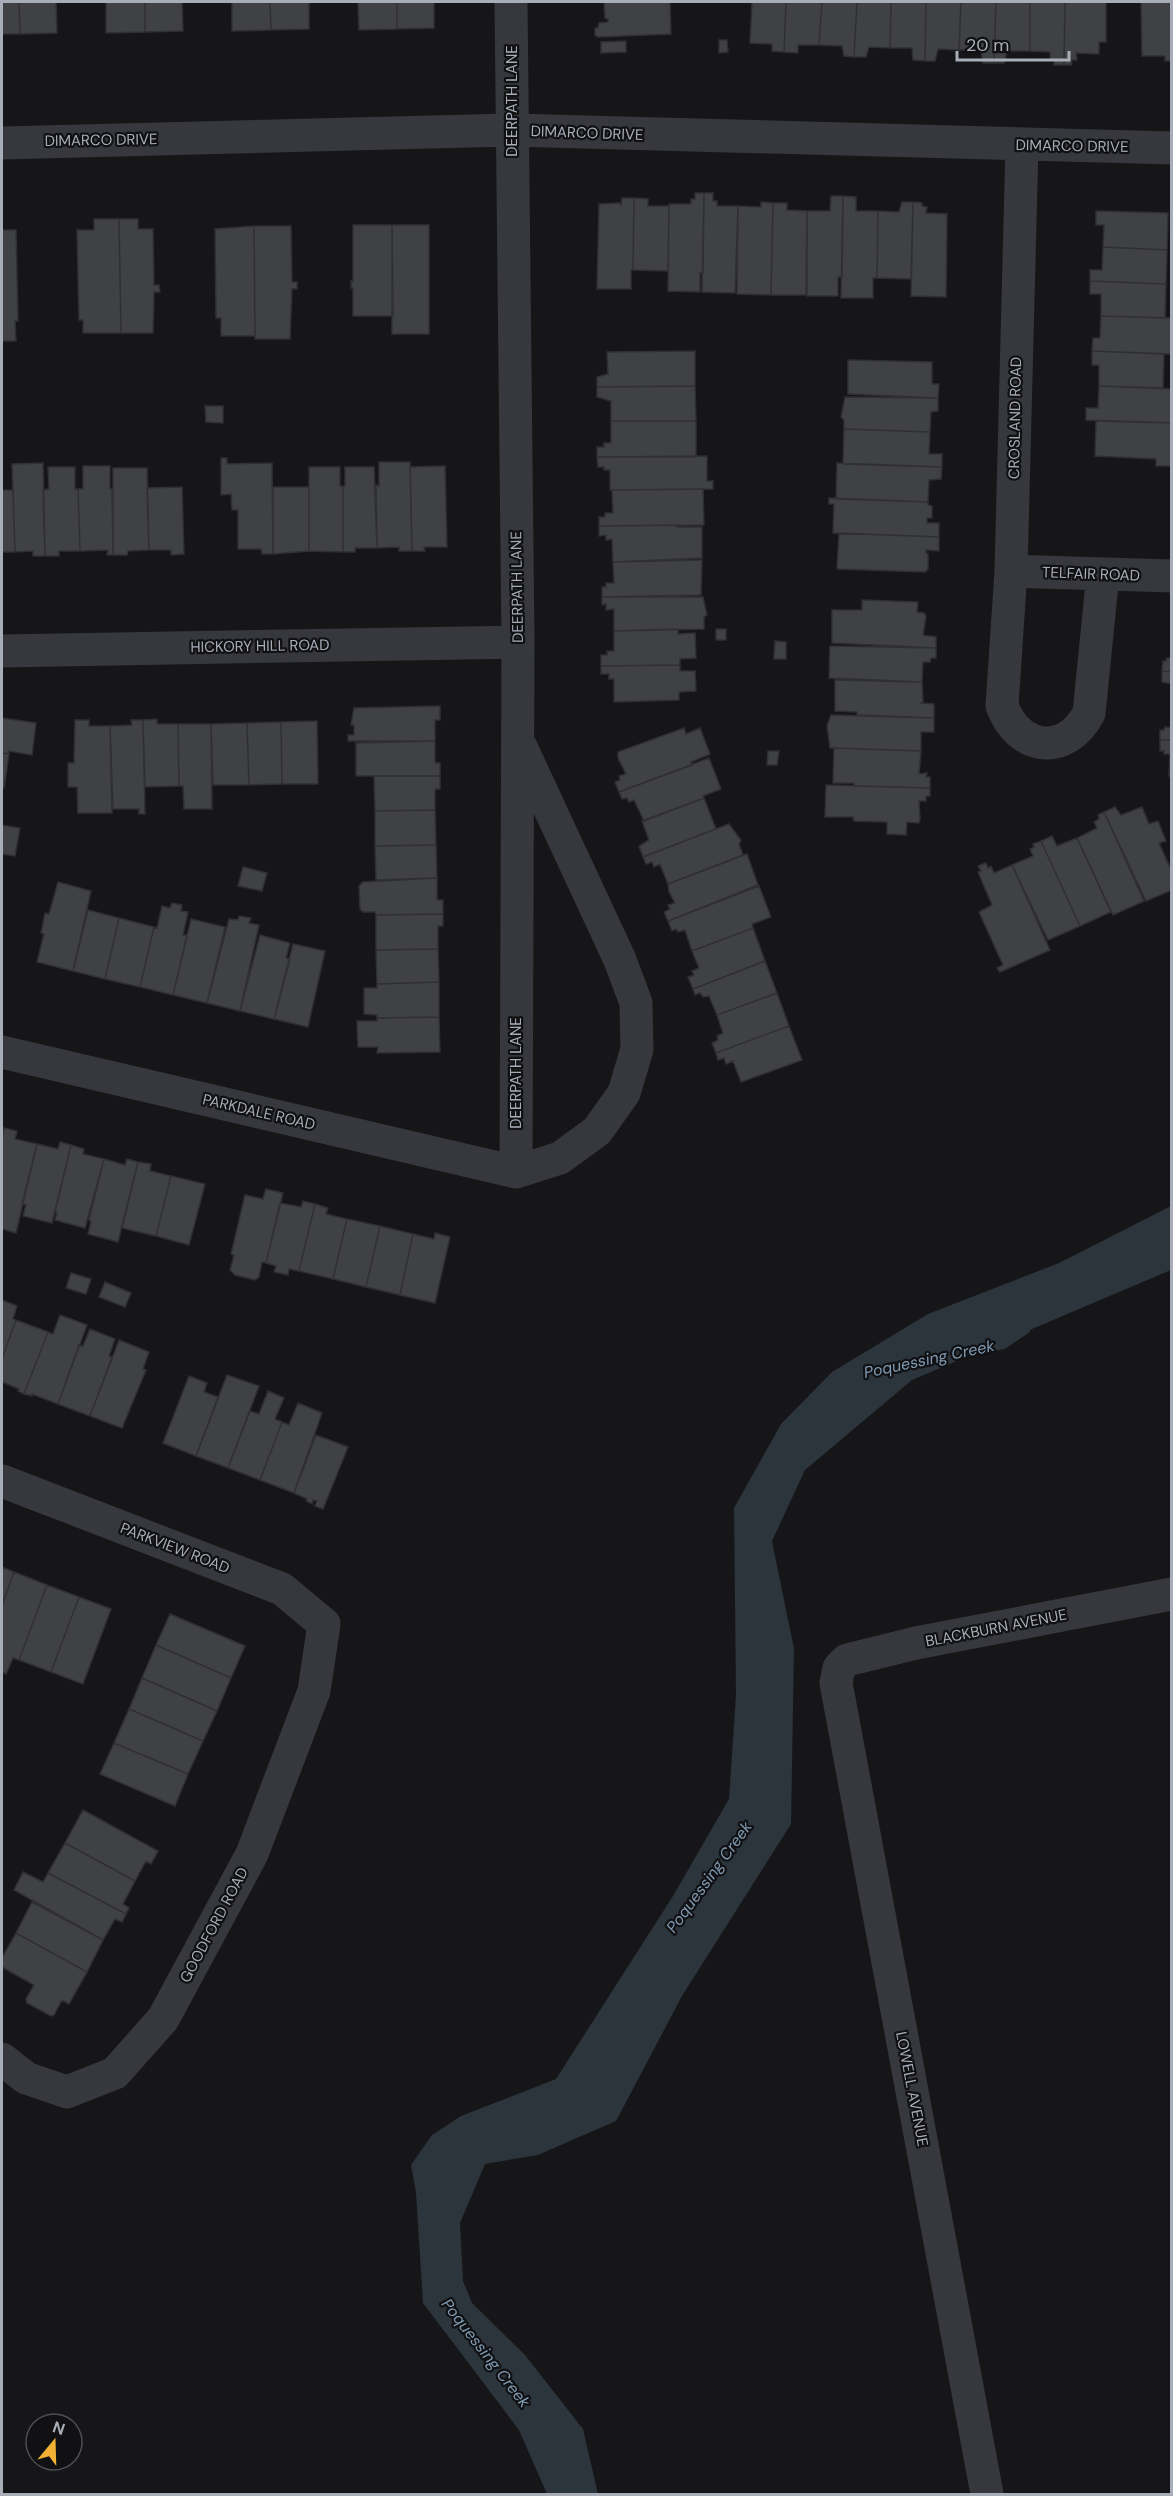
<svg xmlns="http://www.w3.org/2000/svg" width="1173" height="2496" viewBox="0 0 1173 2496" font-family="'DM Sans',sans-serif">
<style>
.water{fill:#2c353c}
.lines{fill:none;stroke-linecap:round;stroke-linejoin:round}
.stream{stroke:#2c353c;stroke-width:12}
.building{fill:#404145;stroke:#303034;stroke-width:1.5}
.minor{stroke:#37383d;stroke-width:33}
.labels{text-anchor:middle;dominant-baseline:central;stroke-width:4.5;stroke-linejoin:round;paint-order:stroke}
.street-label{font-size:15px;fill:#a8adb8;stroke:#111113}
.water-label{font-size:16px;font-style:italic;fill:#7f9bb3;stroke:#111113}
</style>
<rect width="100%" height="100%" fill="#161618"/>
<path class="water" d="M1171,1206V1270L912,1380L805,1470L772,1541L794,1649L791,1824L682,1996L616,2121L538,2155L485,2164L460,2223L463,2281L472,2303L525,2355L583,2429L598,2494H547L519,2430L423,2303L416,2193L411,2165L432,2135L461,2116L556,2079L673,1896L729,1799L736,1695L734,1508L781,1424L832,1372L928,1314L1059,1263Z"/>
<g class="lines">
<path class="stream" d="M978,1348L1003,1343L1025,1328"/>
</g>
<path class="building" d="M2,2H19L20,34H2Z
M19,2H56L57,33L20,34Z
M106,2H145V32L106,33Z
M145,2H182L183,31L145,32Z
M232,2H270L271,30L232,31Z
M270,2H309V29L271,30Z
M358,2H397V29L359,30Z
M397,2H434V28L397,29Z
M604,2H670L671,34L598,37L595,35V28H598L599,23L608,22V19L605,18Z
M752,2H786L784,52L772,51V44L750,43Z
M786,2H822L819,45H798V53L784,52Z
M822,2H857L854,57L844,56L842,46L819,45Z
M857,2H891L890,48L869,47L866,57H854Z
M891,2H926L925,61L913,60L912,48H890Z
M926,2H961L959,50L938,49L935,61H925Z
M961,2H996L994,63H983L981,50H959Z
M996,2H1030V51H1007L1004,63H994Z
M1030,2H1065L1064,65H1054V60H1050V52L1030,51Z
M1065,2H1106V42H1099V54L1076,53L1077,60H1072L1071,65H1064Z
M1141,2H1172V61H1165V56H1142Z
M719,40H727L728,52L719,53Z
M626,41V52L601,53V42Z
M695,193H704L703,273H700V292L668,291L669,204H691V199H695Z
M704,193H713V201H717V206H738L735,293L702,292Z
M831,196H843L842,277H838V296H807V211H830Z
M843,196L856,197V211H878L877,278H873V298H841Z
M622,198H634L633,270H631V289H597L599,204L619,203L621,205Z
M634,198L648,199V206H669L668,271L633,270Z
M761,202L773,203L771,295L737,294L738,206L761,207Z
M902,202H913L911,279L877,278L878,211L899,212Z
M913,202L922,203V206L927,207L926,213L947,214L946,297L911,296Z
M773,203H787V210L807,211L806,295H771Z
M1096,211L1168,213L1167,250L1103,247L1104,225H1096Z
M94,219H119L121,333H83V320H79L77,230H94Z
M119,219H138V229H153L154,285H159L160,292H154L153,333H121Z
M353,225H392L393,316H353V288H351V281L353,282Z
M392,225H429V334H392Z
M254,226L255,336H221V318H216L215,229Z
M254,226H291L292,282H297V289H292L290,339H255Z
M2,230H16L18,321H15L16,341H2Z
M1103,247L1167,250L1166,284L1090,281V270H1102Z
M1090,281L1166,284L1165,318L1101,316V294H1090Z
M1101,316L1172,318V354L1092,351L1093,338H1100Z
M695,351V386L597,387V377L608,374L607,352Z
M1092,351L1164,354L1163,388L1099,386V365H1092Z
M848,360L932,362V384H939L938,398L848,394Z
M695,386L696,421H611V401L597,397V387Z
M1099,386L1172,389V423L1086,420V408H1098Z
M845,397L938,398V411L931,412L930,432L844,429V420L841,417Z
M205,406H223V423L206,422Z
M611,421H696V457H597V447H604V443H611Z
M1096,421L1172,423V466H1156V459L1095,456Z
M844,429L930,432L929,454H942V467L843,464Z
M707,456V481H713V489L610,490V470H604V467H598L597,457Z
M221,458H227V464L272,463L273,554H262L261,549H238V510H232L231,494L221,495Z
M379,462H410L412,551H399V547L377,548L376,485L379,486Z
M43,463L45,556H33V551L15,552L12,464Z
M837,463L942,467L941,479L929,480L928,502L836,499Z
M83,466H110V489H112L113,555H107L108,550L80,551L78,489H83Z
M445,466L447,547H424L425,551H412L410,467Z
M48,467H75V489H78L80,551H59V556H45L43,490L49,489Z
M309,467H340V486H343V552L309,551Z
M345,467H374L377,548H355V552H343V486H345Z
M113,468H147L149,550L128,551L127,555H113Z
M182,487L184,554L171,555V550H149L147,488Z
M273,487H309V551L273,554Z
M703,489L704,525L599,526V517H605V513H613L612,490Z
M2,490H13L15,552H2Z
M829,498L928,502V505L932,506V518H927V523H939V537L833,533L834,504H829Z
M677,525V527H702V558L613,562L612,539L606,540V535L599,536V526Z
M839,533L939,537V551L926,550V553L928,554V569L925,572L837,569Z
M702,560L701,595L602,597V587H606V583H614L613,562Z
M602,597H703L707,615L704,617V629L614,631V609L606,610V604L602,605Z
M862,600L918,602L917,612L924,613L926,616L923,635L936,637V648L832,643V610H862Z
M678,629V634L695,633L696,658L680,659V665L601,666V655H607V651H614V631Z
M716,629H726V640H716Z
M775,641L786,642V659H774Z
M830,646L936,648V658H931L930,662H923L922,682L829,678Z
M1167,658H1172V672L1162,671L1163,661H1166Z
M680,665V671H695L696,691L679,692V700L614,702V679H609V674H601V666Z
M1162,671L1172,672V684L1162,682Z
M835,680L922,682L923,702L921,703L934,704V718L857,715V712L835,711Z
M440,706V720H435V741H348V735H354V725H351L354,708Z
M831,715L934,718V732H921V751L830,748L827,726Z
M2,718L36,723L32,755L9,751V754L2,753Z
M157,719V724H178L179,786L145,787L143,720Z
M75,720H89V726H110L112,813H78L77,787H68V763H74Z
M131,720H143L145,814H139V809H113L110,726L132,725Z
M317,721L318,784H282L281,722Z
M281,722L282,784L249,785L247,723Z
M247,723L249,785H213L211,724Z
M178,724H211L212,809H184L183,786H179Z
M1165,727L1172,728V740H1160V730H1164Z
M684,728L686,734L700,728L710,754L691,762L692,765L619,792L615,782L620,780L619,776L626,774L618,758V752Z
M1160,740H1172V776H1169L1170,754H1164V751H1160Z
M435,741V763H440V776H356V743Z
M834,748L921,751L919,774L927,773L926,777H930V788L854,786V783H833Z
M768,751H779L777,765H767Z
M2,753L9,754L4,788L2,787Z
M709,758L721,789L703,796L704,798L644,821L634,800L629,802L627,798L622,799L619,792Z
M374,776H440V789H435V810L375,811Z
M826,785L930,788V796H926V801H919L920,819L919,823L907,822L906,835L887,834V822L854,821L853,817H825Z
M704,798L716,829L643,857L639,846L649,840L642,821Z
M1115,807L1121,815L1142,807L1149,824L1158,821L1166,841L1159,843L1172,872V890L1146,901L1104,812Z
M435,810L436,845L375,846V811Z
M1104,812L1144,901L1113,915L1077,838L1097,828L1094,822L1099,819L1098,815Z
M729,824L741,840L739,844L743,855L668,884L660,864L654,867L652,862L646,864L643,857Z
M2,825L20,828L15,856L2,854Z
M1052,836L1057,846L1077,838L1111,912L1080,926L1041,841Z
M1041,841L1080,926L1048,940L1012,865L1033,856L1030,849L1034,847L1033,844Z
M436,845L437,878L376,880L375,846Z
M747,854L758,885L668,921L664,912L670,909L668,905L675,903L669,892L668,884Z
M986,863L988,868L991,866L994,873L1012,865L1050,950L1000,972L997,968L1003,965L979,912L992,905L978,872L981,871L978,866Z
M243,867L267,873L262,891L238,886Z
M437,878V900H443V914L376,915L375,912H363L360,909L359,886L363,882Z
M58,882L91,891L73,971L37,962L44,934L41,933L45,913L49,914Z
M759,886L771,917L752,924L753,928L692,951L685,930L678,932L676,929L672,931L668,921Z
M172,903L182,905L181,911L188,912L183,935H187L173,995L140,987L154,927L157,928L162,906L170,908Z
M88,910L119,918L105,979L73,971Z
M443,914V926H438V949L376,950V915Z
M239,916L251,918L249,923L259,925L240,1011L207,1003L229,919L238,920Z
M119,918L154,927L140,987L105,979Z
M191,919L225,927L207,1003L173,995Z
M753,928L765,961L693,989L688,977L694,975L692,971L699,968L692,951Z
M260,935L290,943L286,958L290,959L274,1019L240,1011Z
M293,944L325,951L308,1027L274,1019Z
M438,949L439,982L377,984L376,950Z
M765,961L777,993L717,1015L709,996L703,997L700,993L695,995L693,989Z
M439,982V1017L377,1018V1015L364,1014V988H377V984Z
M777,993L789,1026L716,1053L712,1043L718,1040L717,1036L723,1033L717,1015Z
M439,1017L440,1052L377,1053L378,1047H358L357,1021H377V1018Z
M789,1026L802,1060L741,1082L733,1061L726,1064L724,1058L718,1060L716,1053Z
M4,1128L17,1131L15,1139L37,1144L16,1233L2,1229V1137Z
M60,1142L71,1145L52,1223L23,1216L26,1205L22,1204L37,1144L58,1149Z
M71,1145L84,1149L83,1154L104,1159L85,1228L55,1220L57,1212H55Z
M104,1159L125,1165L127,1159L138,1162L118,1242L88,1234L91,1221L89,1220Z
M138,1162L151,1164L150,1171L171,1176L156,1236L122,1228Z
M171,1176L205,1184L189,1245L156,1236Z
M266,1189L283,1193L266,1263L262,1262L259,1277L255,1280L235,1275L230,1270L234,1255L231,1254L245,1195L263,1199Z
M303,1201L315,1204L299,1271L289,1269L288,1275L274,1272L276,1266L266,1263L280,1203L301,1207Z
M315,1204L328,1208L326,1214L347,1219L333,1279L299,1271Z
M347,1219L380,1226L366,1287L333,1279Z
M380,1226L413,1234L400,1295L366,1287Z
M435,1233L450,1237L435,1303L400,1295L413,1234L434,1239Z
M71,1273L91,1279L86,1294L66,1288Z
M105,1282L131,1293L125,1307L99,1297Z
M2,1300L17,1306L13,1319L16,1320L2,1359Z
M60,1315L87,1325L58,1404L32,1394V1396L24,1394L48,1332L53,1334Z
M16,1320L48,1332L24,1394L18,1391L19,1389L2,1382V1359Z
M90,1329L115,1339L109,1356L112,1357L90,1416L58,1404L79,1345L83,1346Z
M119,1340L149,1352L143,1369L146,1370L122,1428L90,1416Z
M227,1375L259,1386L228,1468L196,1456Z
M189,1376L207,1383L204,1392L218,1397L196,1456L163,1443Z
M268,1391L284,1398L275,1419L282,1422L260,1480L228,1468L250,1411L259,1414Z
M298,1403L322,1413L294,1493L260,1480L282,1422L289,1425Z
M316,1435L348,1447L323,1509L315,1506L317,1501L313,1500L312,1504L306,1501L307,1499L294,1493Z
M2,1567L14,1572L2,1605Z
M14,1572L47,1585L19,1660L13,1658L6,1674L2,1672V1606Z
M47,1585L79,1597L51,1672L19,1660Z
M79,1597L111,1609L83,1684L51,1672Z
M170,1614L245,1646L231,1678L156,1645Z
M156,1645L231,1678L217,1711L142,1678Z
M142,1678L217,1711L203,1741L129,1709Z
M129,1709L203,1741L188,1774L114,1743Z
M114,1743L188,1774L175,1806L100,1774Z
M83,1810L158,1851L151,1864L146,1861L135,1881L65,1843Z
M65,1843L135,1881L123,1904L129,1908L126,1914L48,1873Z
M23,1872L43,1882L48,1873L126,1914L122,1922L115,1919L103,1940L14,1890Z
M32,1902L103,1940L87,1972L16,1933Z
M16,1933L87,1972L69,2004L62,2000L54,2015L51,2016L27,2003L26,1999L34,1985L2,1967V1958Z"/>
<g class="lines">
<path class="minor" d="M511,2L518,642L516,1172
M2,143L512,130L1172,148
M1022,145L1011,571L1002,706C1019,751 1066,757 1089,713L1103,574
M1011,571L1172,576
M2,651L518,642
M2,1052L516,1172
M516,1172L560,1158L597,1131L624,1093L637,1049L636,1003L620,960L521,747
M2,1481L282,1589L324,1624L314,1691L252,1854L163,2019L115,2073L67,2092L26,2078L2,2059
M987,2494L836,1683L839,1668L847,1660L916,1643L1172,1594"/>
</g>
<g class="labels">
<g class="street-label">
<text transform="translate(512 101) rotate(-90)">DEERPATH LANE</text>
<text transform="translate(587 133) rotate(2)">DIMARCO DRIVE</text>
<text transform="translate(101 140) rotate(-1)">DIMARCO DRIVE</text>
<text transform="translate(1072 146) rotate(1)">DIMARCO DRIVE</text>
<text transform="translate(1015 418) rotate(-89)">CROSLAND ROAD</text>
<text transform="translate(1091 574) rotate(2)">TELFAIR ROAD</text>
<text transform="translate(517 587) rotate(-91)">DEERPATH LANE</text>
<text transform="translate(260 646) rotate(-1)">HICKORY HILL ROAD</text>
<text transform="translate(516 1073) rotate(-90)">DEERPATH LANE</text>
<text transform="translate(259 1112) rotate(13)">PARKDALE ROAD</text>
<text transform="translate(175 1548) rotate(21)">PARKVIEW ROAD</text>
<text transform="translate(996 1628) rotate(-11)">BLACKBURN AVENUE</text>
<text transform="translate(214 1925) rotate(-62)">GOODFORD ROAD</text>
<text transform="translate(912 2089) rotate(79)">LOWELL AVENUE</text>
</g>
<g class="water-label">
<text transform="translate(929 1359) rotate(-12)">Poquessing Creek</text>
<text transform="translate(709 1877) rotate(-54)">Poquessing Creek</text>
<text transform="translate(486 2353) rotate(52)">Poquessing Creek</text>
</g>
</g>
<rect width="1173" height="2496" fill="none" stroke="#a8adb8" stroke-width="6"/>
<g transform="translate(54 2442) rotate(19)"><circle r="28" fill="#111113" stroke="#4d4f55" stroke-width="1.5"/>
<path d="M0-4.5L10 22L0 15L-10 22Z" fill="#f2b134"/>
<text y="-9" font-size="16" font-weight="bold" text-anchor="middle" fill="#a8adb8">N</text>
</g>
<path d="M957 51v9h112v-9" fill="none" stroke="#a8adb8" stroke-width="3"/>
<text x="966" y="51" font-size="18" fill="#a8adb8" stroke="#111113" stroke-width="4.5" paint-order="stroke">20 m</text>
</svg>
